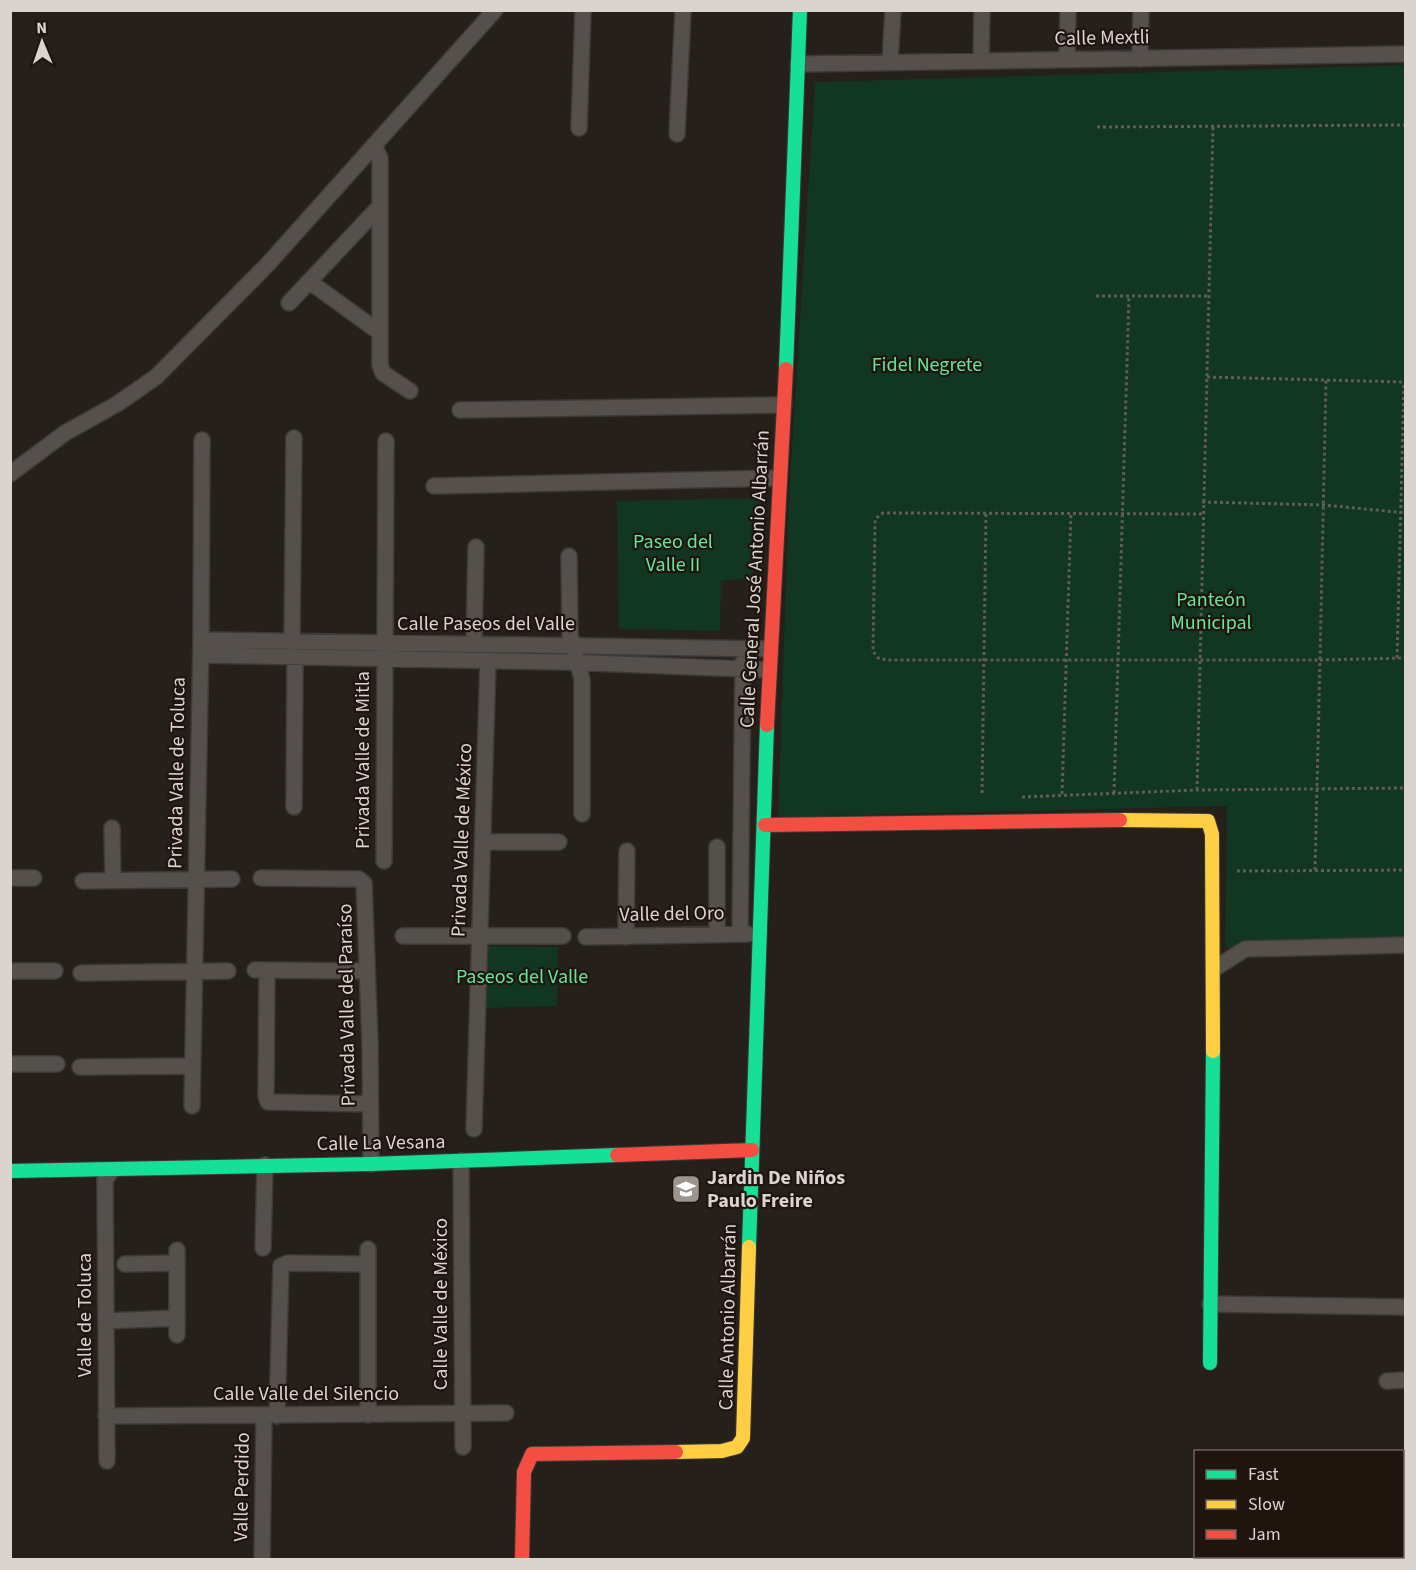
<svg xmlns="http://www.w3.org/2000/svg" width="1416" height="1570" viewBox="0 0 1416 1570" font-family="'Source Sans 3',sans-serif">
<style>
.green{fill:#113621}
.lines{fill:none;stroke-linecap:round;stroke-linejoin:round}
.street-casing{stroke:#3f3a37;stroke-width:18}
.fast-casing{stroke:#3f3a37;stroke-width:16}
.slow-casing{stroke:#3f3a37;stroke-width:16}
.jam-casing{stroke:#3f3a37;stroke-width:16}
.path{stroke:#605b57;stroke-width:3;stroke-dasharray:3 3;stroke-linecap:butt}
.street{stroke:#55504b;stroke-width:15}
.fast{stroke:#16e098;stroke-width:14}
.slow{stroke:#ffcf43;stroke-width:14}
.jam{stroke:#f24e42;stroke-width:14}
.labels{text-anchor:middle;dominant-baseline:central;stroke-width:4.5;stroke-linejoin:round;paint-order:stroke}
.street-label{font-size:20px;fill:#dbd3ce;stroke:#20150e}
.park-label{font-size:20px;fill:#65e59b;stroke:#20150e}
.poi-label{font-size:20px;font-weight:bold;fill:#dbd3ce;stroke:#20150e;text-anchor:start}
</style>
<rect width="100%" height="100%" fill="#26201b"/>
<path class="green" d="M1405,65V939L1225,947L1227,806L778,817L789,495L815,82Z
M760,498L752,579L721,580L720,631L619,629L617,501Z
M488,946L558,947L557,1006L486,1008Z"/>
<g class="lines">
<g class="street-casing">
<path id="street" d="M1140,59L1141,10
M981,60L982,10
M1067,60L1068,10
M890,62L893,10
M798,64L1406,54
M579,128L583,10
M677,134L683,10
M374,145L380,158V365L383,373L410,391
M310,282L379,332
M289,303L379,207
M460,410L784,405
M10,474L65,433L117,404L156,377L268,264L495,10
M434,486L779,478
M569,556L570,635L582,679V814
M201,640L770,649
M292,642L294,438
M474,645L476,547
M201,655L566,662L769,670
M294,807L295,657
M112,828L113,881
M484,842H559
M717,847V933
M384,861L386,441
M10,878H34
M261,878L359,879L364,883L370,1044L371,1164
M83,881L232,879
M740,934L743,661
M403,936H563
M586,937L748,934
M626,937L627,851
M1214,969L1245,949L1406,945
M255,970L365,971
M267,970L266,1096L268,1102L370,1104
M10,971H55
M81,973L228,971
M10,1064H57
M80,1067L192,1066
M192,1106L201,640L202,440
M474,1129L488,660
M461,1161L463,1447
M263,1248L265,1165
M368,1249V1415
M177,1250V1335
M125,1264L177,1263
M1210,1304L1406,1307
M106,1321L177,1318
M1387,1381L1406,1380
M106,1416L506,1413
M277,1416L281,1266L288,1263L368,1264
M107,1461L105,1180L112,1170
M262,1560L264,1416"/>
</g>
<g class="fast-casing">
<path id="fast" d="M786,369L800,10
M10,1171L371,1164L617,1155
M749,1247L767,725
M1210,1363L1213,1051"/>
</g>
<g class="slow-casing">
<path id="slow" d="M1120,820L1208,821L1212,834L1213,1051
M676,1452L722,1451L737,1447L743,1438L749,1247"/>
</g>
<g class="jam-casing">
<path id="jam" d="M767,725L786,369
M765,825L1120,820
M617,1155L752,1150
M522,1560L524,1472L532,1454L676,1452"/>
</g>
<path class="path" d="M1097,127L1406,125
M1096,296H1210
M1207,377L1403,382
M1202,502L1324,505L1406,513
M1202,514L883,513L876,518L875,522L873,651L878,658L887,660H1320L1326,380
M1397,658L1404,382
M1197,790L1213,126
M982,793L986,513
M1114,793L1129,296
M1062,794L1071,513
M1022,797L1197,790L1406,788
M1315,870L1320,660L1406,658
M1237,871L1406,870"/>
<use href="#street" class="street"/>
<use href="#fast" class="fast"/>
<use href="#slow" class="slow"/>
<use href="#jam" class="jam"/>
</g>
<defs>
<g id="school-square" transform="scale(1.5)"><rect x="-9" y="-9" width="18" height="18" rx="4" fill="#9c948f" stroke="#20150e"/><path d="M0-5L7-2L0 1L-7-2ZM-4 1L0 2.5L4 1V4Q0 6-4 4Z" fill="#fff"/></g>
</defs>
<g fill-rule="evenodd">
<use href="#school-square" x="686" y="1189"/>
</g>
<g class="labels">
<g class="street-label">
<text transform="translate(1102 38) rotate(-1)">Calle Mextli</text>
<text transform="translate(755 579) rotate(-87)">Calle General José Antonio Albarrán</text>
<text x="486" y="624">Calle Paseos del Valle</text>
<text transform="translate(363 760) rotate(-90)">Privada Valle de Mitla</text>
<text transform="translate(177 773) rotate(-89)">Privada Valle de Toluca</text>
<text transform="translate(462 840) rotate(-88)">Privada Valle de México</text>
<text transform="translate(672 914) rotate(-1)">Valle del Oro</text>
<text transform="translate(347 1005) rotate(-91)">Privada Valle del Paraíso</text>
<text transform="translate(381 1143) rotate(-1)">Calle La Vesana</text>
<text transform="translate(441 1304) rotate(-90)">Calle Valle de México</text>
<text transform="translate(85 1315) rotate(-90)">Valle de Toluca</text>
<text transform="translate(728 1317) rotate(-89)">Calle Antonio Albarrán</text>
<text x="306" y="1394">Calle Valle del Silencio</text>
<text transform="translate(242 1487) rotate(-89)">Valle Perdido</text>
</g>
<g class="park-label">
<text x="927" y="365">Fidel Negrete</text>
<text x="673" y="542">Paseo del<tspan x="673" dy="23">Valle II</tspan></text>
<text x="1211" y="600">Panteón<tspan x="1211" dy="23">Municipal</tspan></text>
<text x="522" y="977">Paseos del Valle</text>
</g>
<g class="poi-label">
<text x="707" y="1178">Jardin De Niños<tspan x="707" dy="23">Paulo Freire</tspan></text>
</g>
</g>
<rect width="1416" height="1570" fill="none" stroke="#dbd3ce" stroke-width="24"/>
<rect x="1194" y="1450" width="210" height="108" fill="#20150e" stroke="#6b615b" stroke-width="1.5"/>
<rect x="1206" y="1470" width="30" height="9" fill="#16e098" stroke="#6b615b" stroke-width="1.5"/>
<text x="1248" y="1480" font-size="18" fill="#dbd3ce">Fast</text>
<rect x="1206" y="1500" width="30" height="9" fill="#ffcf43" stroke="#6b615b" stroke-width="1.5"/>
<text x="1248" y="1510" font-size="18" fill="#dbd3ce">Slow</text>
<rect x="1206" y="1530" width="30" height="9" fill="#f24e42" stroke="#6b615b" stroke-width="1.5"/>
<text x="1248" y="1540" font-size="18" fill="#dbd3ce">Jam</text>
<g transform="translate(42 42) rotate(358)" stroke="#20150e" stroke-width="4.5" paint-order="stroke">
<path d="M0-4.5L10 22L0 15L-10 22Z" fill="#dbd3ce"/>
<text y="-9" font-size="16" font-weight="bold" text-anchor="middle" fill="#dbd3ce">N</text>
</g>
</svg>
